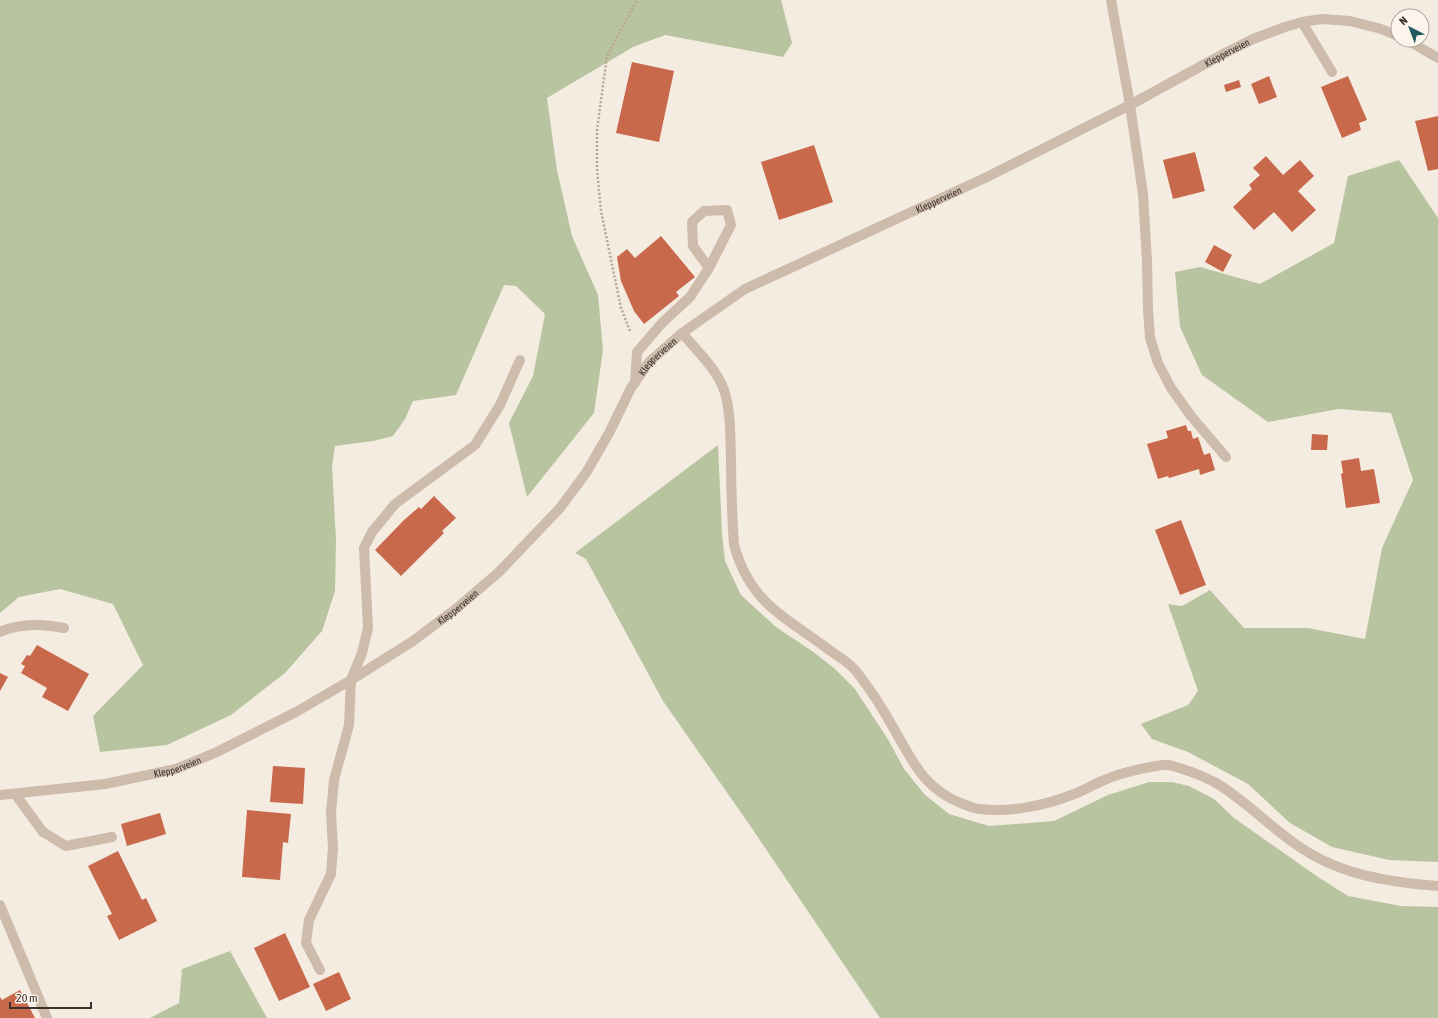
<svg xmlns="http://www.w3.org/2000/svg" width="1438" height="1018" viewBox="0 0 1438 1018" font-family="'Asap Condensed',sans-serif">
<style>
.green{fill:#b8c4a0}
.building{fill:#c8694b}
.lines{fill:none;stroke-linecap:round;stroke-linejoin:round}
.path{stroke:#b9a596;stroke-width:2.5;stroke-dasharray:2 2;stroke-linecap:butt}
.lane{stroke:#cdbbac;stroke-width:10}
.street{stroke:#cdbbac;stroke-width:10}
.labels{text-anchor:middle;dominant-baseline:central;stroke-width:3;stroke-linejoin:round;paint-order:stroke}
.street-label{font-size:10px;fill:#3b302b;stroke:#fbf5ee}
</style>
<rect width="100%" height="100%" fill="#f4ebe1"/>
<path class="green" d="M0,0H781L792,43L783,57L665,35L633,47L547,98L557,170L572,236L598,295L603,350L594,413L527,497L509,423L533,376L545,314L516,286L504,285L456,395L413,401L405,419L393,436L373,441L335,446L332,466L336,540L335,591L322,631L285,673L231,715L167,745L100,752L93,716L143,665L113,604L60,589L19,597L0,613Z
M1399,160L1438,218V862L1389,860L1332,847L1290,823L1248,784L1188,752L1152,739L1141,724L1188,705L1198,691L1168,604L1182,606L1210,590L1244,628H1308L1365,639L1382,548L1413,480L1391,413L1338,409L1268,422L1202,375L1180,327L1175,272L1200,267L1260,284L1334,243L1348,176Z
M718,445L722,533L725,561L741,595L776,627L812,651L834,668L855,689L889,741L904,769L925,795L949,814L989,826L1054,821L1108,795L1149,782H1172L1189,786L1214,799L1234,818L1318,877L1348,896L1401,906L1438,907V1018H880L749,824L663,701L586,559L575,553Z
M230,951L267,1018H150L179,1003L182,969Z"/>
<path class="building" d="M632,62L674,71L659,142L616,133Z
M1269,76L1277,97L1259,104L1251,84Z
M1348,76L1367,120L1359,123L1361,130L1342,138L1321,87Z
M1239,80L1241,87L1226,92L1224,85Z
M1438,116V169L1428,171L1415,121Z
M814,145L833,202L779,220L761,162Z
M1195,152L1205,191L1173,199L1163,160Z
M1266,156L1283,175L1300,160L1314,176L1298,191L1316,210L1292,232L1274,212L1254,230L1233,207L1252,189L1249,185L1260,175L1253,168Z
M661,236L695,277L676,292L679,296L644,324L634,311L621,281L617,257L627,249L635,258Z
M1214,245L1232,255L1223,272L1205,262Z
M1186,425L1188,431H1191L1193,439L1198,437L1204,455L1210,453L1215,470L1200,475L1199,469L1169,478L1168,476L1158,479L1147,444L1168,438L1166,431Z
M1312,434L1328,435L1327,450H1311Z
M1359,458L1361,471L1374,469L1380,503L1346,508L1341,474L1343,473L1341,461Z
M434,496L456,518L442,531L444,533L401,576L375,550L404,520L419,507L421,509Z
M1181,520L1206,585L1180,595L1155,530Z
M37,645L89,674L68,711L42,697L47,688L21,673L25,666L21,664L27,655L30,656Z
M0,673L8,677L0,691Z
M273,766L305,768L303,804L270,802Z
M247,810L291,814L288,843L283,842L280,880L242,877Z
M160,813L166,834L127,846L121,824Z
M118,851L142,900L146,898L157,921L119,940L107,916L112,914L88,866Z
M285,933L310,987L279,1001L254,948Z
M339,972L351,999L326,1011L313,984Z
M20,990L35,1018H0V997L2,1000Z"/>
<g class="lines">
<path class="path" d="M630,331L621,308L601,211L597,169V130L607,56L637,0"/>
<path class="lane" d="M1111,0L1130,105L1143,194L1147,261L1148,309L1150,338L1158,363L1171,388L1191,416L1226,457
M1302,22L1332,72
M682,333C697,351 716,368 724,390C731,411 730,435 731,457C731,486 732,516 734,545C750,603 784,616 828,649C837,656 849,662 856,671C870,689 883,709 894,729C913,762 924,789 963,804C969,806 974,809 980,809C1009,813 1047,805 1074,794C1083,791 1092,785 1102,781C1119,773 1138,769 1156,766C1162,765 1168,764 1173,766C1190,771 1207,777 1221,786C1247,803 1269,825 1294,843C1336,874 1386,882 1438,886
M635,383L637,352L662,323L690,297L709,268L731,225L727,210L704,211L692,222L693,246L709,268
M0,632C19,623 44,624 64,628
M15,794L43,832L66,846L112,837
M0,905L47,1018
M320,970L306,943L309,920L331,874L333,848L331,813L334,780L349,725L351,680L362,653L368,628L364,548L372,532L395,504L475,445L500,405L520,360"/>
<g class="street">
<path d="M1407,40L1438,58"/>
<path id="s1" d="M0,795L105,784L176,769L217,752L296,712L351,680L413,641L457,608L499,572L560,508L586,473L609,433L631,388L649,362L682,333L745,289L987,177L1130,105L1225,53L1253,39L1285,27L1302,22L1322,19L1350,21L1381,29L1398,36"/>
</g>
</g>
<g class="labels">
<g class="street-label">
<text stroke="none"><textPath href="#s1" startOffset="1476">Klepperveien</textPath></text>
<text stroke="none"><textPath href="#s1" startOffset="1152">Klepperveien</textPath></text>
<text stroke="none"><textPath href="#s1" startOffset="828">Klepperveien</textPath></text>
<text stroke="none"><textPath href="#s1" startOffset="504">Klepperveien</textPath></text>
<text stroke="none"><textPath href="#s1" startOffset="180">Klepperveien</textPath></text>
</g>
</g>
<g transform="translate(1410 28) rotate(318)"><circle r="19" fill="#fbf5ee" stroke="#aea6a0"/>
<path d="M0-3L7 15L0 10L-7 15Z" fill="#1f5a5e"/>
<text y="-6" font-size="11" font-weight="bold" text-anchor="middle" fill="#3b302b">N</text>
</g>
<path d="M10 1002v6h81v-6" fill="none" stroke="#3b302b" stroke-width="2"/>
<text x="16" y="1002" font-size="12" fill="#3b302b" stroke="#fbf5ee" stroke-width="3" paint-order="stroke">20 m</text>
</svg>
